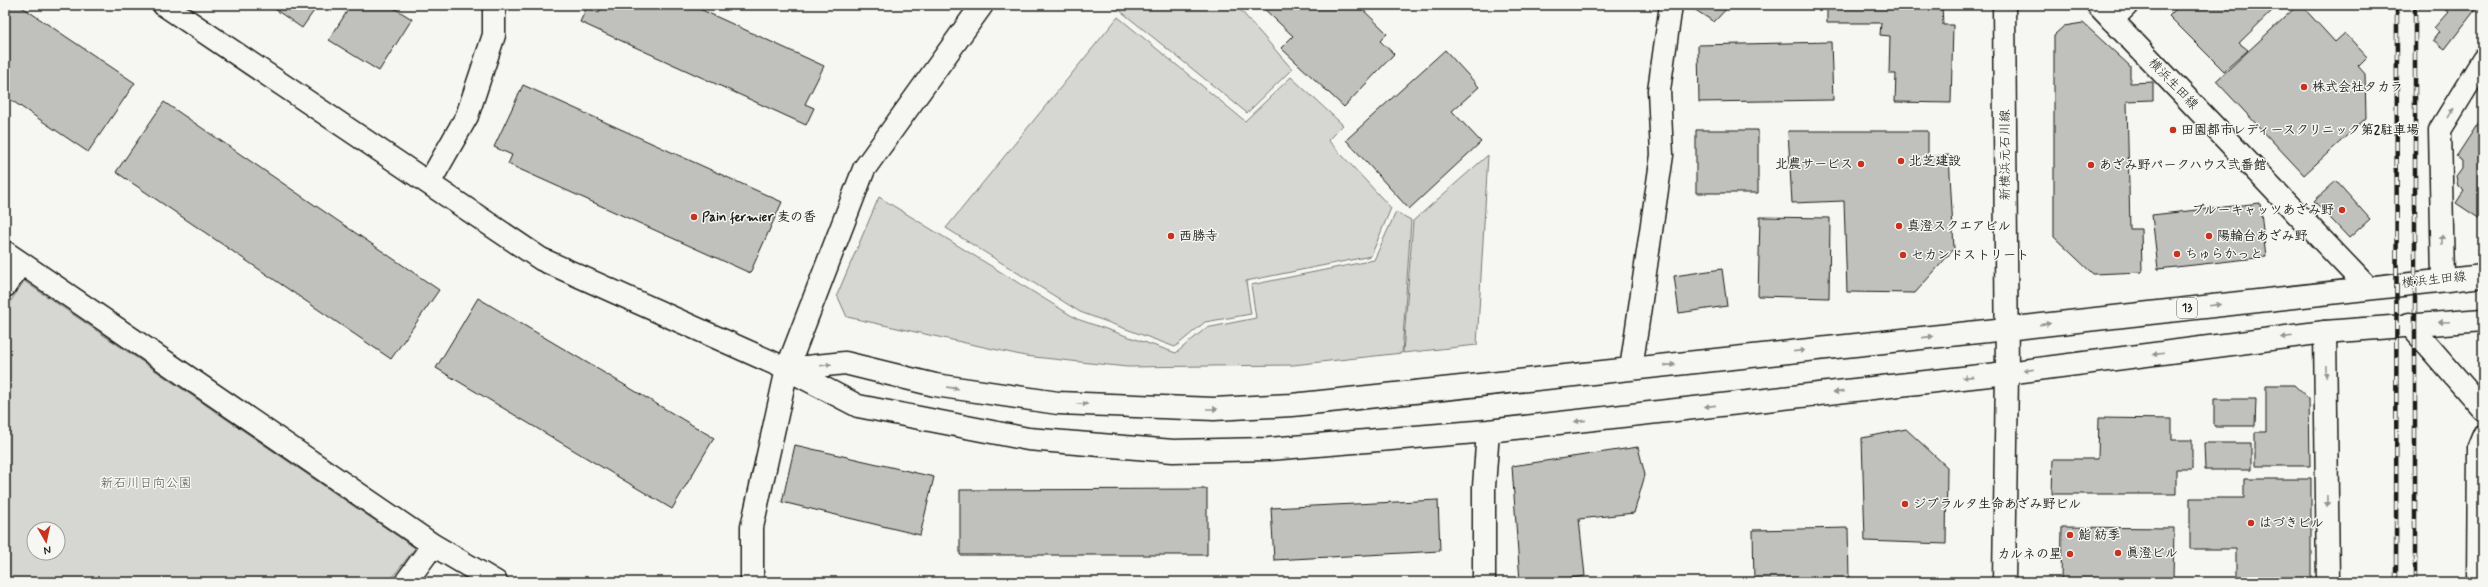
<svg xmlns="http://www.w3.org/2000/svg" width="2488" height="587" viewBox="0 0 2488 587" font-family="Mynerve,'Klee One',sans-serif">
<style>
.green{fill:#d6d6d2;stroke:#797977;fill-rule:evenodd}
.building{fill:#c0c0bd;stroke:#1c1c1c}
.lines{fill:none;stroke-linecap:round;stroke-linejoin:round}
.minor-casing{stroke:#1c1c1c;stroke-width:25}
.major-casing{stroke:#1c1c1c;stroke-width:25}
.minor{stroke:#f6f6f2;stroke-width:22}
.major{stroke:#f6f6f2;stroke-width:22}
.rail-casing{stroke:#1c1c1c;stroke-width:4.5}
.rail{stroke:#f6f6f2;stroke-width:3;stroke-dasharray:9;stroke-linecap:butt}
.oneway{fill:#949492}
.poi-dot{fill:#c8321e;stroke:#f6f6f2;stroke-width:1.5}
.labels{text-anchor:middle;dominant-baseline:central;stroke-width:3;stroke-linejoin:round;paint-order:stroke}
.shield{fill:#f6f6f2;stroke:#5d5d5c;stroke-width:1}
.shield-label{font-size:12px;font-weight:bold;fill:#1c1c1c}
.street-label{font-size:13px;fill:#1c1c1c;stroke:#f6f6f2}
.poi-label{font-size:13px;font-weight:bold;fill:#1c1c1c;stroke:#f6f6f2;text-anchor:start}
.park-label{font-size:13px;fill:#545453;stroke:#f6f6f2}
</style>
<rect width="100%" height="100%" fill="#f6f6f2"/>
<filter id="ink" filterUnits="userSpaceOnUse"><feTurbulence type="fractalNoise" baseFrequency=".025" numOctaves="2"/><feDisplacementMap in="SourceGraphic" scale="8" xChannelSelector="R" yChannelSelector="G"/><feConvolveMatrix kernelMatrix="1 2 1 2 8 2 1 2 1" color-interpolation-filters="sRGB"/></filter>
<g filter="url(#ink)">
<path class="green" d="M1113,5H1236L1292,69L1247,113Z
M1118,17L1245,121L1291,77L1343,125L1328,140L1391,208L1371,256L1246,281L1251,314L1205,322L1175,347L1080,312L946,228Z
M1488,155L1477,345L1403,353L1413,221Z
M879,197L1077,319L1176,353L1206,328L1256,318L1251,285L1374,260L1396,212L1411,220L1402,353L1293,365L1127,367L1025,356L847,317L837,295Z
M24,281L415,548L389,582H5V310ZM34,529H58V553H34Z"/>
<path class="building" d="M5,5H19L135,83L88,152L5,96Z
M269,5H318L302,28Z
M351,5H389L412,19L379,71L329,40Z
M602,5H691L824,66L805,104L814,108L806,125L580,22L587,7L599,13Z
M1260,5H1358L1387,33L1380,41L1394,54L1344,107L1281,48L1293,36Z
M1698,5H1730L1714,22L1694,9Z
M1827,5H1942L1943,25H1953L1951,103L1895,102L1896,74H1889L1890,36L1880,35L1881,23H1827Z
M2180,5H2278L2239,43L2248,50L2224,71L2169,16Z
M2298,5H2301L2335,42L2345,33L2367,57L2358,66L2365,74L2366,118L2304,175L2216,81Z
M2439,5H2479L2445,49L2433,40L2439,32L2434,28L2448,12Z
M2083,23L2130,66V83L2153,82V100L2127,101L2130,229H2141L2142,272L2093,274L2054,237V35L2064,26Z
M1831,42L1833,100L1699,102L1698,45Z
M1445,50L1479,87L1452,111L1481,142L1409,209L1346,140Z
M523,85L782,202L750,273L508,164L512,155L494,147Z
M164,102L439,290L391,359L116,172Z
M2479,122L2483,124V221L2456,203L2464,191L2458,186L2456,176L2462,168V161L2456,157Z
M1696,130H1758V193H1696Z
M1788,131H1928V157L1949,155L1954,249L1915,293L1847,292L1844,201L1792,203Z
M2336,181L2370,219L2349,238L2314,201Z
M2260,203L2266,257L2158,269L2152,215Z
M1760,217L1830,218L1829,298L1758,296Z
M1722,269L1727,306L1679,313L1674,276Z
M478,298L714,438L672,509L436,368Z
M2266,385H2294L2309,399L2310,466H2255V432H2266Z
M2214,399H2256L2255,426H2214Z
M2099,418L2172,419V440H2192V469H2176V494H2052L2053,459H2098Z
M1906,429L1947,467L1946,544L1865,541L1862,438Z
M2204,443H2251V470H2205Z
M795,445L934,477L920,535L782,502Z
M1638,447L1645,475L1634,513L1579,519L1585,576L1545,582H1520L1512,466Z
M2244,479H2311V582H2236V549H2190V498H2244Z
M1207,489V555H960V490Z
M1438,500L1440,551L1274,560L1271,508Z
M2062,527L2174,528L2173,580L2061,582Z
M1848,528L1849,580L1754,582L1753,530Z"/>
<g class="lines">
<g class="minor-casing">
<path id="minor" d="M164,5L541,259L787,369L858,406L1028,439L1173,451L1269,449L1488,431L2007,373L2004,582
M2112,20L2127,5
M429,183L467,116L494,35V5
M5,252L433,545L496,582
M2443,279L2440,130L2483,60
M5,286L21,263
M2409,324L2483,409
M2325,332L2328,582
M787,369L845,363L935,385L1058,403L1214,409L1292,405L2006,329
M1631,369L1662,155L1659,90L1671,5
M406,582L433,545
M752,582V527L787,369L864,169L982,5
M1484,582V487L1488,431
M2478,582L2479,446L2483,436"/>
</g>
<g class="major-casing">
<path id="major" d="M2004,5L2007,373L2325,332L2483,320
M2098,5L2367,287
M2006,329L2483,276"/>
</g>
<use href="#minor" class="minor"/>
<use href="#major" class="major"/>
<g class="rail-casing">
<path id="rail" d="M2396,582L2397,5
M2415,582V5"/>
</g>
<use href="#rail" class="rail"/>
</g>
<defs><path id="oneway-solid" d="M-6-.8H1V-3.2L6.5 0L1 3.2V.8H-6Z"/></defs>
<g class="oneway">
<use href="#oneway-solid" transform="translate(2451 113) rotate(-59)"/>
<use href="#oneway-solid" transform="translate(2442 240) rotate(-91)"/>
<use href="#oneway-solid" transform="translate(2215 305) rotate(-7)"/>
<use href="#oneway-solid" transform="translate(2444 322) rotate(177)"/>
<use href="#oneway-solid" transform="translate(2045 324) rotate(-7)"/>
<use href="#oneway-solid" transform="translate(1928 337) rotate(-6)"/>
<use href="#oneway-solid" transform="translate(2287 337) rotate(173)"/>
<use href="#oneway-solid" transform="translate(1799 351) rotate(-6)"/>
<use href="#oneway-solid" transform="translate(2158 354) rotate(173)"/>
<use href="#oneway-solid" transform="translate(826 365) rotate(-7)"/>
<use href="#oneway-solid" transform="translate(1670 365) rotate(-6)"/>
<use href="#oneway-solid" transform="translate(2029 370) rotate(173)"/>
<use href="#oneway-solid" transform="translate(2326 371) rotate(89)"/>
<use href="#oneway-solid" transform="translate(1968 377) rotate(174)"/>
<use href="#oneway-solid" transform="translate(953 388) rotate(8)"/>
<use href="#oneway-solid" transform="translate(1839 392) rotate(174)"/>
<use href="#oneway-solid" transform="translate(1082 404) rotate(3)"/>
<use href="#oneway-solid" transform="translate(1710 406) rotate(174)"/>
<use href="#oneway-solid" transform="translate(1212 409)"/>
<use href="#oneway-solid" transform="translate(1580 421) rotate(174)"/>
<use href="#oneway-solid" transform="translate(2327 501) rotate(89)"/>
</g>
</g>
<g class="poi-dot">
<circle cx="2304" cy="87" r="4"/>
<circle cx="2173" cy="130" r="4"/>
<circle cx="1901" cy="161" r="4"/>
<circle cx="1861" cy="164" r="4"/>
<circle cx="2091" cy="165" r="4"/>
<circle cx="2342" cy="210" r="4"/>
<circle cx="694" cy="217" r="4"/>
<circle cx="1899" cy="226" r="4"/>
<circle cx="1171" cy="236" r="4"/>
<circle cx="2209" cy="236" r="4"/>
<circle cx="2177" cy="254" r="4"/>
<circle cx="1903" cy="255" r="4"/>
<circle cx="1905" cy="504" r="4"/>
<circle cx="2251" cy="523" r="4"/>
<circle cx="2070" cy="535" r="4"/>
<circle cx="2118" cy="553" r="4"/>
<circle cx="2070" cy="554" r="4"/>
</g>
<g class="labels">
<rect class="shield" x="2177" y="298" width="20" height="20" rx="3"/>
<g class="shield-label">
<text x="2187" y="308">13</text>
</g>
<g class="street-label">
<text transform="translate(2173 84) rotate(46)">横浜生田線</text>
<text transform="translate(2005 155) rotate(-90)">新横浜元石川線</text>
<text transform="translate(2434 280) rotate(-6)">横浜生田線</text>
</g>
<g class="poi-label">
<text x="2312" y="87">株式会社タカラ</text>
<text x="2181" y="130">田園都市レディースクリニック第2駐車場</text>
<text x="1909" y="161">北芝建設</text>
<text x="1853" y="164" text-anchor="end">北農サービス</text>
<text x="2099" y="165">あざみ野パークハウス弐番館</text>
<text x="2334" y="210" text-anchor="end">ブルーキャッツあざみ野</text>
<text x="702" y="217">Pain fermier 麦の香</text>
<text x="1907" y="226">真澄スクエアビル</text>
<text x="1179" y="236">西勝寺</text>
<text x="2217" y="236">陽輪台あざみ野</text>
<text x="2185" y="254">ちゅらかっと</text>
<text x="1911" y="255">セカンドストリート</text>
<text x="1913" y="504">ジブラルタ生命あざみ野ビル</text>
<text x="2259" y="523">はづきビル</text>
<text x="2078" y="535">鮨 紡季</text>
<text x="2126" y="553">眞澄ビル</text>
<text x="2062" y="554" text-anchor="end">カルネの星</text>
</g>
<g class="park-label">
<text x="146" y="483">新石川日向公園</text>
</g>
</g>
<rect width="2488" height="587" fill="none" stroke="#f6f6f2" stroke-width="20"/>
<rect x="10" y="10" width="2468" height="567" fill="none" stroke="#1c1c1c" stroke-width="1.5" filter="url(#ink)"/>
<g transform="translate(46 541) rotate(171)"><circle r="19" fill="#f6f6f2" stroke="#9f9f9c"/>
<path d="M0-3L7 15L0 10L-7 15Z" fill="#c8321e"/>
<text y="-6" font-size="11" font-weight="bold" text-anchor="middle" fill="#1c1c1c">N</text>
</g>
</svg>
